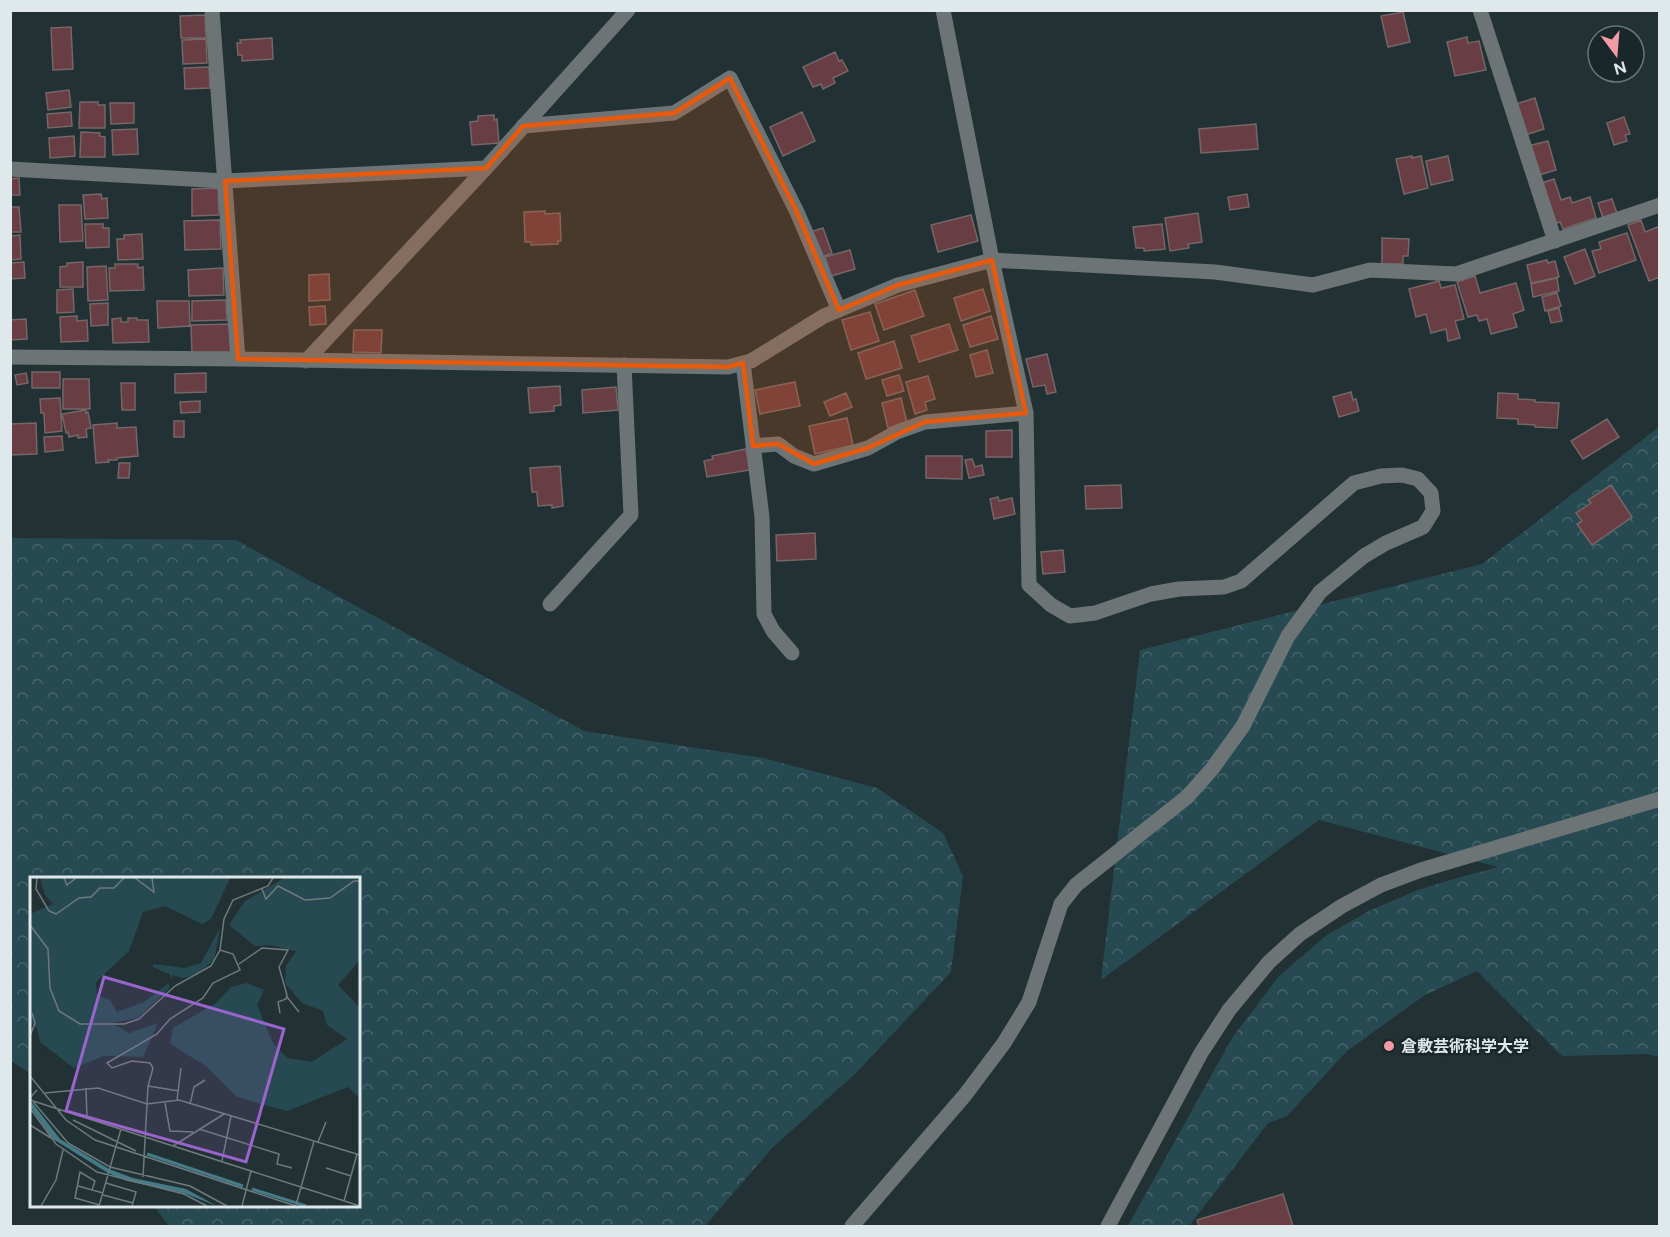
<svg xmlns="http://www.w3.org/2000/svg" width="1670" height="1237" viewBox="0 0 1670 1237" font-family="Figtree,'Noto Sans JP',sans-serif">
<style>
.forest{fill:url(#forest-crowns)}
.building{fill:#683d43;stroke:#756667;stroke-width:1.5}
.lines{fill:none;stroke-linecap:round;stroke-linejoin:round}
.minor{stroke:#6d7475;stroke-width:15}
.marked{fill:#e8590c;fill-opacity:0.2;stroke:#e8590c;stroke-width:4.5;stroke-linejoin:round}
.poi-dot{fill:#f49aa6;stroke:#19272a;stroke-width:2}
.labels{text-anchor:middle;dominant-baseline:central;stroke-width:5;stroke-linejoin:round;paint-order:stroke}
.poi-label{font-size:16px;font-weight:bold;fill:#dfe8ea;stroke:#19272a;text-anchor:start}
.inset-river{fill:none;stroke:#447b87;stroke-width:3}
.inset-road{fill:none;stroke:#6e7a7d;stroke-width:1.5}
.view{fill:#9964cc;fill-opacity:0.15;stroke:#9964cc;stroke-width:3}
.inset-edge{fill:none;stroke:#dfe8ea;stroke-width:3}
</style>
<defs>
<pattern id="forest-crowns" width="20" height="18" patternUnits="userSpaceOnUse" patternTransform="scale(1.5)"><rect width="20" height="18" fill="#274a52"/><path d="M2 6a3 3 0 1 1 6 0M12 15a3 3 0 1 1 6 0" fill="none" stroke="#46646b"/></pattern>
</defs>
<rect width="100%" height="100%" fill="#223134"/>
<path class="forest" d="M1659,427V1057L1647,1054L1562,1056L1477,971L1425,995L1347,1051L1287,1116L1268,1123L1189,1226H1128L1232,1038L1279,976L1327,935L1369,911L1418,890L1450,880L1498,867L1319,820L1101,980L1140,650L1482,564Z
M11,538L236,540L584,731L763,758L877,788L943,833L963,876L951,972L856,1073L772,1148L705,1226H169L154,1206H358V878H32L31,1074L11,1061Z"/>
<path class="building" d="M1403,12L1410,42L1388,47L1381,16Z
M205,15L206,38H181L180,16Z
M71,27L73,69L53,70L51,28Z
M1467,37L1468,43L1479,41L1486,70L1455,76L1447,42Z
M272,38L273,59L242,61V55H238L237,43H241L240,40Z
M206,39L207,63L183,64L182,40Z
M835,52L839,61L842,60L848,71L833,78L835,83L823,89L821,84L813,87L803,67Z
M209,67L210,88L185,89L184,68Z
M69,90L71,107L48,110L46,93Z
M1535,98L1544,129L1525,135L1516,104Z
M80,102H98V105H105V128H79Z
M110,103H134V123L111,124Z
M71,112L72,126L48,128L47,114Z
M802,112L815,141L783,156L770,127Z
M494,115V120L497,119L499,143L472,145L470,122L478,121V116Z
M1624,117L1630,134L1625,135L1627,141L1614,145L1607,123Z
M1256,124L1258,149L1201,153L1199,129Z
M137,129L138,154L113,155L112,130Z
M81,132L100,133L99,136L105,137V157H80Z
M74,136L75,156L50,158L49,138Z
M1548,141L1556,170L1536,176L1528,146Z
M1412,156V158L1421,156L1428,188L1404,194L1396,159Z
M1448,156L1453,180L1431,185L1426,161Z
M19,178L20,195H11L10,201V179Z
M1554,179L1561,200L1570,197L1572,203L1590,197L1596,218L1563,229L1560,222L1557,223L1538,184Z
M218,188L219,215L192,216V189Z
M101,194L102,199L107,198L108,218L85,219L83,195Z
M1247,194L1249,207L1230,210L1228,197Z
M1612,199L1618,216L1604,221L1598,203Z
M59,205H81L83,241L60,242Z
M10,207H19L21,232H10Z
M545,211V214L560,213L561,241H558V244L531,245V242H525L524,212Z
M1198,213L1202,242L1188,244L1189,248L1170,251L1165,218Z
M971,215L978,241L938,252L931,225Z
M220,220L221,249L185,250L184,221Z
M1641,220L1645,232L1660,226V277L1649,281L1628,225Z
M85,224H103V228H109V247L86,248Z
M1162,224L1165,249L1144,251V248H1136L1133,227Z
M823,228L832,253L819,258L810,232Z
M1627,233L1636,260L1599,273L1592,251L1601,249L1599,242Z
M142,234L143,259L118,260L117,239H124V235Z
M20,235L21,259L10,260V236Z
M1382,238L1409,239L1408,256H1403V264H1382Z
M1585,249L1595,276L1575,284L1564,257Z
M850,250L855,269L831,276L825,257Z
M1547,260L1548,263L1555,261L1559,277L1531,283L1527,265Z
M24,262L25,278L10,279V263Z
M83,262V287H60V267L67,266V263Z
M115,264H138V268L143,267L144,290L110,291L109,268H115Z
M106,266L108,300L88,301L87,267Z
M223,268L224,295L189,296L188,270Z
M329,274L330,300L309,301V275Z
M1475,276L1480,293L1516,283L1524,310L1513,314L1517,327L1491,334L1487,319L1479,321L1477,315L1468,317L1457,282Z
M1557,278L1559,291L1533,297L1531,284Z
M1439,281L1441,288L1455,285L1464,319L1455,321L1460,338L1448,341L1446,329L1431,333L1426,314L1416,317L1409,289Z
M73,289L74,312L57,313V290Z
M983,289L990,311L961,321L954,298Z
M915,290L924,316L884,330L875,304Z
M1557,293L1561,306L1545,311L1542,297Z
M226,300L227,320L192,321V301Z
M157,301H189L190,326L158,328Z
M108,303V325L91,326L90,304Z
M325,306L326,324L310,325L309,307Z
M1559,308L1562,321L1551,323L1548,311Z
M870,312L879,341L851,350L842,320Z
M77,316V321L87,320L88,341L61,342L60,317Z
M991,316L998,339L970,347L963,325Z
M121,318V322H128V318H137V320H148L149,342L113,343L112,319Z
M26,319L27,339L10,340V320Z
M230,324L231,352L192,353L191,325Z
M949,324L958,350L919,362L911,336Z
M354,330H382L381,353L353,352Z
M894,341L902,368L866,379L858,353Z
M987,350L993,373L976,377L970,355Z
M1047,354L1056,392L1047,394L1045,385L1033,387L1026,359Z
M32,372H60V388H32Z
M26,373L28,383L17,385L15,375Z
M206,373V392L175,393V374Z
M899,375L904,391L887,396L882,380Z
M928,376L935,399L925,402L927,410L915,414L906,382Z
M63,379H89L90,409H63Z
M795,382L800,406L760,414L755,390Z
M121,383H135V410H122Z
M560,386L561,405L554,406V411L530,413L528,388Z
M616,387L618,410L583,413L582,390Z
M1351,392L1353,400L1356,399L1359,411L1339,417L1333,397Z
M846,393L852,407L830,416L824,402Z
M1498,393L1518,394V399L1535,400V402L1559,403L1557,428L1535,427V425L1518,424V419L1497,418Z
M60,398L62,431L45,433L44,413H41L40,399Z
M901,398L907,423L888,428L882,403Z
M200,401V412L181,413L180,402Z
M86,410V413L88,412L91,428L86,429L87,437L78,438V435L69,437L68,432L66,433L62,414Z
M847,418L853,445L815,454L809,426Z
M1607,419L1619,437L1583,459L1571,441Z
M174,421H184V437H174Z
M36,423L37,454L10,455V424Z
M117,423V428L136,427L138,456L117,458V460H108L109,462L96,463L93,425Z
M1012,430V457H986V431Z
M62,436L63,450L45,452L44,437Z
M746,449L750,470L707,477L704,461L713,459L712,456Z
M926,456H962V479L926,478Z
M972,459L975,467L982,465L984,475L969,478L965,460Z
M119,463H130L129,478H118Z
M560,466L563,506L552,508V505L538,506L537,492H532L530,468Z
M1121,485L1122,508L1086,509L1085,486Z
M1611,485L1632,517L1592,545L1577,524L1582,521L1576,513L1591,503L1588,500Z
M998,497L999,501L1012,498L1015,514L994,519L990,499Z
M815,533L816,559L777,561L776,535Z
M1063,550L1065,572L1043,574L1041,552Z
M1283,1194L1293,1226H1199L1197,1220Z"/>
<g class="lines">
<path class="minor" d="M212,10L238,359
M1480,10L1555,241
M523,126L674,113L730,78L797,212L839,310
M10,169L225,181L486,168
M10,357L238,359L728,367L751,361L824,316L898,285L992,260L1215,272L1313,285L1370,270L1456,274L1660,205
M306,361L486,168L628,10
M743,363L762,517L764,614L773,631L792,653
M753,446L778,444L794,456L814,464L868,448L897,432L925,422L1026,413
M550,604L631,515L624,365
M852,1226L965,1095L1004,1043L1029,1002L1061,904L1076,885L1187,797L1212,769L1243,726L1288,636L1320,592L1364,556L1386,543L1423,527L1433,511L1431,493L1418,479L1402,475L1381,476L1354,483L1241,581L1224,587L1179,589L1151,594L1095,613L1070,616L1051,605L1029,585L1026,413L992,260L943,10
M1108,1226L1201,1053L1229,1010L1269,962L1300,934L1342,906L1381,885L1421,870L1660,799"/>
</g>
<path class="marked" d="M730,78L797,212L839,310L898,285L992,260L1026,413L925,422L868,448L814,464L778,444L753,446L743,363L728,367L238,359L225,181L486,168L523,126L674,113Z"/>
<circle class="poi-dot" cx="1389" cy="1046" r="6"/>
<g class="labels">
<g class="poi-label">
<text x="1401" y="1046">倉敷芸術科学大学</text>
</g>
</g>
<g transform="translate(30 877)">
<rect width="330" height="330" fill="#223134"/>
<path d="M10,1H200L181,42L172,47L135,29L113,35L99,74L66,105L67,118L80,123L87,135L114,125L139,106V112L108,141L82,146L99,156L128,146L113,180L74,179L44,191L10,165L7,151L0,146V37L23,27L15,18ZM254,1H330V83L308,108L330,131V221L318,210L257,234L235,228L207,220L176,189L140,167L143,151L186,126L201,110L217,106L234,113L227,128L243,166L257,181L282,185L317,162L297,148L293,134L272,126L255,106L256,89L266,74L240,68L225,69L199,48L214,25ZM190,51L184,83L166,98L153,101L142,98V102L139,97L123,90V87L155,91L171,86Z" fill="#274a52"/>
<path d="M0,223L30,262L79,292L103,301L156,312L187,329L154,316L97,304L78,296L23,262L0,229Z" fill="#447b87"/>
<path class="inset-river" d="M117,277L213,309M222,312L276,329"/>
<path class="inset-road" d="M7,1L6,12L19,34L26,37L49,21L61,20L70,11H84L94,1M34,1L37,8L46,1M105,1L124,15L122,1M232,12L236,22L248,9L275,23L300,21L324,4H330M0,48L18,72L20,111L29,134L50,147H94L109,142L145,109L181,89L190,73L194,42L203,23L238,9L243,1M209,87L232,71L258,73L249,90L257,118L256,122L248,125L250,136M257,120L269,135M0,159L5,146L2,136M0,199L36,243L65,263L266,329M118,209L149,214M56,211L57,241M7,213L0,221L38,266L80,290L160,309L197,329M15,216L68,211L117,227L149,223L330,278M0,223L330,329M147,223L151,191M135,226L140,254L163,255M160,227L164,210L175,203M0,231L26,267L67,295L154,317L177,329M43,243L106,274M0,248L21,261M169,252L249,277L247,287L262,291M288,265L296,245M143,269L194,237M192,284L201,239M296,291L321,299M113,300L118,209L123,191L120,186L102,184L82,191L77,186L127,157L140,142L173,121L183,106L210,93L203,77L190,73M76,306L106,315L102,329M48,309L73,316M62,313L65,304L50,295L45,321L70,328M73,318L103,326M314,324L327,277M266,328L284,264M11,329L26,303L33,273M69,329L91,252M212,329L221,294"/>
<path class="view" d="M74,100L254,152L216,285L36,234Z"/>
<rect width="330" height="330" class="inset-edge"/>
</g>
<rect width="1670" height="1237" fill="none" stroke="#dfe8ea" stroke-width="24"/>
<g transform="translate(1616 54) rotate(164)"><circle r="28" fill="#19272a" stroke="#687477" stroke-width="1.5"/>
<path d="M0-4.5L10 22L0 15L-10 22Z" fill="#f49aa6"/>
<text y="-9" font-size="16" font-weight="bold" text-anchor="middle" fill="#dfe8ea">N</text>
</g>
</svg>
